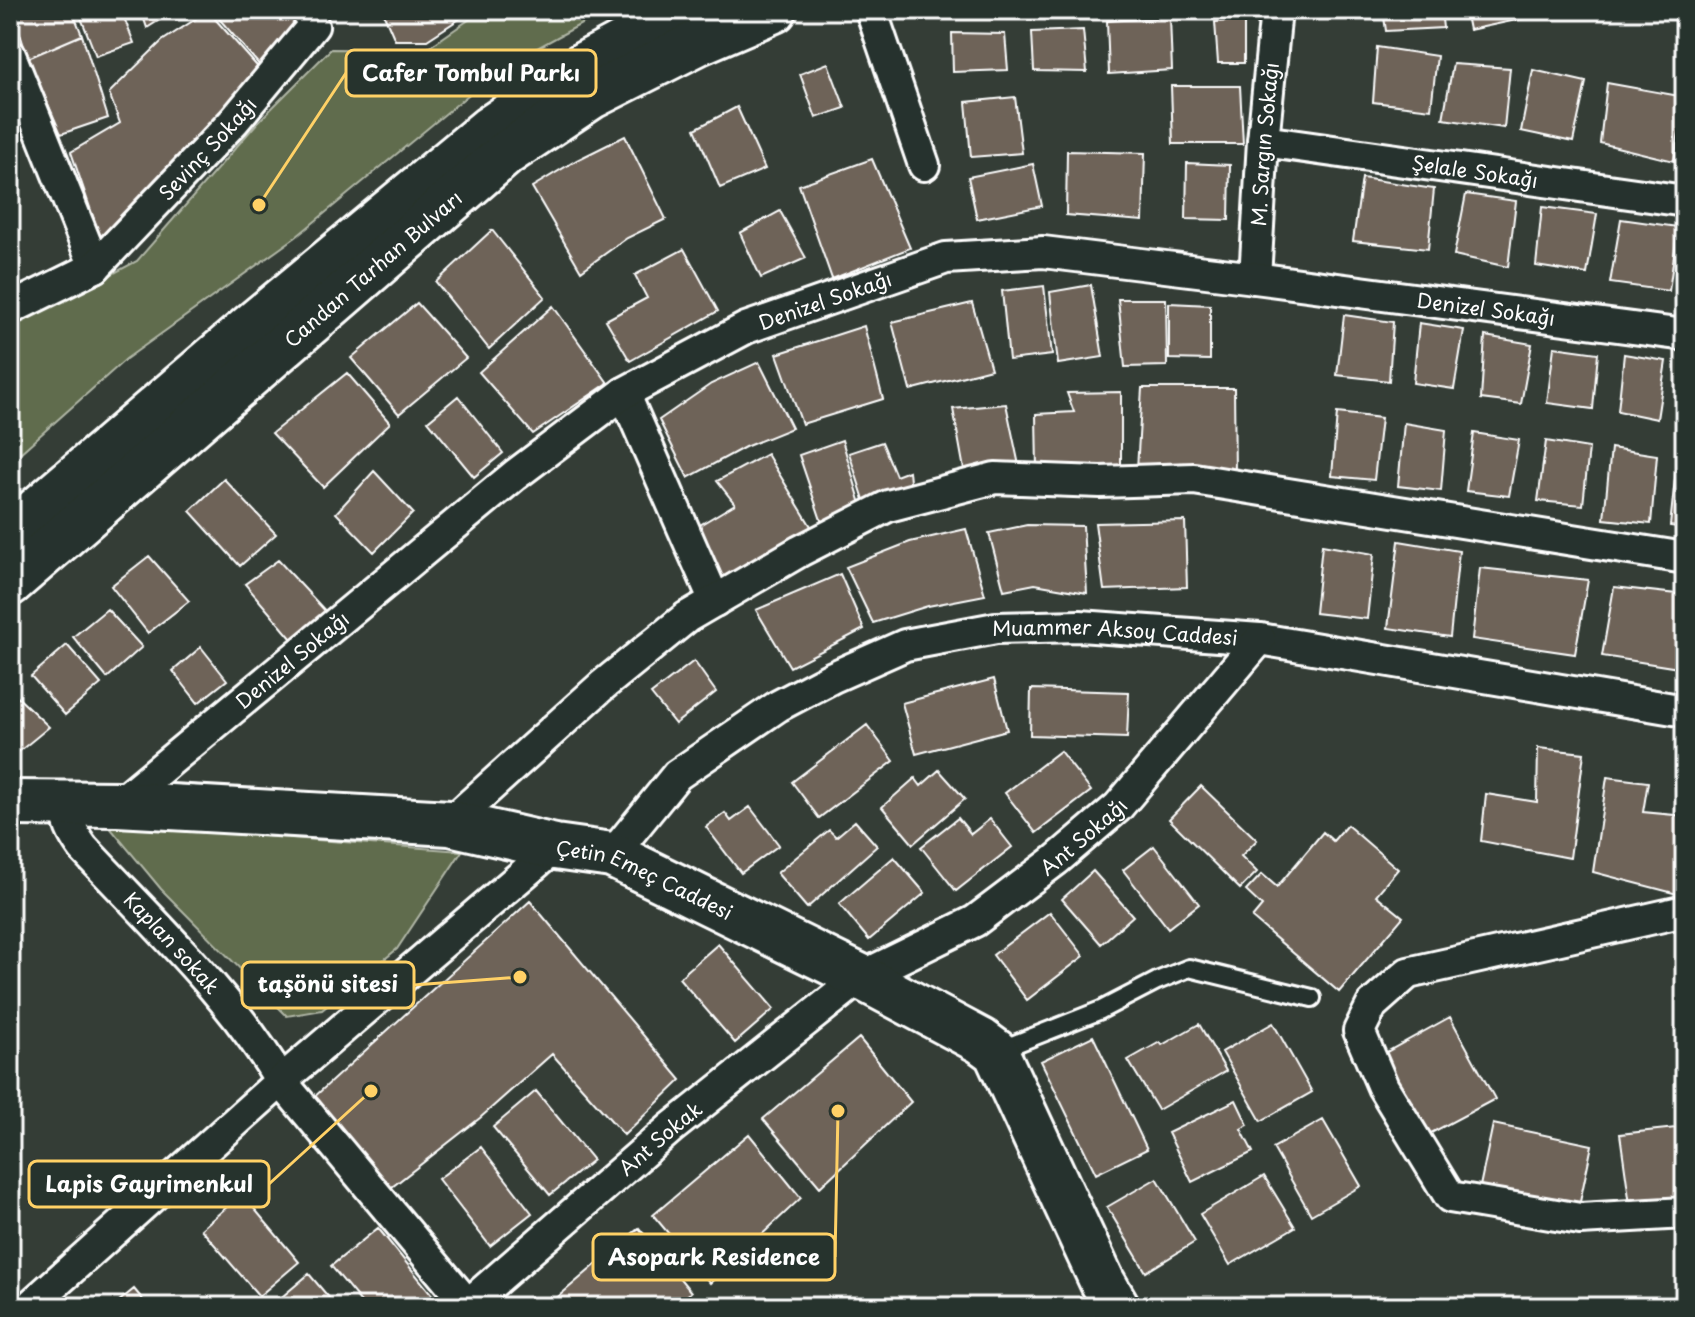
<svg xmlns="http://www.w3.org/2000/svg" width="1695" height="1317" viewBox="0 0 1695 1317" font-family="'Playpen Sans',sans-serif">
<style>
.green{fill:#606c4e;stroke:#b0b6a6;stroke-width:2}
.building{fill:#6e6359;stroke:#fff;stroke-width:2}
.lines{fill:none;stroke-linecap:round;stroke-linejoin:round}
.lane-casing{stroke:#fff;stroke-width:22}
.street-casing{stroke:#fff;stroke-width:36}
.secondary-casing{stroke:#fff;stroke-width:50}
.lane{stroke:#26332d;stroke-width:16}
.street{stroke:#26332d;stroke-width:30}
.secondary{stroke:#26332d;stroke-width:44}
.labels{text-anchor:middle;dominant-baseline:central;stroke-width:6;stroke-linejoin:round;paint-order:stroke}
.street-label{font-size:20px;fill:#fff;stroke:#26332d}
.leader{fill:none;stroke:#ffd166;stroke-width:3}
.callout-dot{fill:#ffd166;stroke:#26332d;stroke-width:3}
.callout{fill:#26332d;stroke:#ffd166;stroke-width:3}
.callout-label{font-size:22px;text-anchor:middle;font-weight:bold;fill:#fff}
</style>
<rect width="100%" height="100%" fill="#343d36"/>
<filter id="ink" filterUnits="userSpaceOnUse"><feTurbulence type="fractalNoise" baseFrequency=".0125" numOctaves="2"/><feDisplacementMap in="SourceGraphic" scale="16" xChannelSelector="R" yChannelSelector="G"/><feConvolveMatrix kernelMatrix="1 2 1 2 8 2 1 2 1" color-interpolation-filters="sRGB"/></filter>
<g filter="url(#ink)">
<path class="green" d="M483,10H607L502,67L296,237L126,359L10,462V328L137,261L258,122L331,49L425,50Z
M107,824L462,851L397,949L322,1010L287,1016L161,889Z"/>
<path class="building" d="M12,10H72L82,35L28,58Z
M78,10H121L134,43L96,56Z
M141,10H175L147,28Z
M218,10H299L304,16L262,68L214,13Z
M382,10H473L427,40H395Z
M1383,10H1441L1443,28L1386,31Z
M1465,10H1525L1526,18L1469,30Z
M1549,10H1588L1550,18Z
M208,11L264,74L101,240L71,152L120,123L109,93L162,41Z
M1170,17L1172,70L1109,74L1107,21Z
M1244,20V63H1218L1215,22Z
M1083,30L1087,72L1034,71L1032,32Z
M952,33L1005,34L1008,70L953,72Z
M82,35L108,118L61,134L28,58Z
M1377,47L1437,56L1431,109L1373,102Z
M828,63L845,108L816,118L800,74Z
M1453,64L1510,68L1504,128L1443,119Z
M1533,70L1586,82L1573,142L1521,131Z
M1607,83L1685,97L1674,161L1600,143Z
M1171,86H1240L1243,144H1173Z
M1015,97L1022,153L971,157L966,102Z
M737,107L765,169L720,188L695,129Z
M625,136L666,219L627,238L581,271L532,187L577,160Z
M1067,151L1145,153L1143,221L1066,215Z
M872,159L910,248L832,279L799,185Z
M1187,163L1230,165L1229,220L1186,219Z
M1033,164L1042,206L977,219L968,177Z
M1362,178L1434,189L1428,249L1353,241Z
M1466,194L1516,201L1508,267L1454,255Z
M1542,207L1597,214L1587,274L1536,266Z
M780,211L806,258L761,278L740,233Z
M1621,219L1678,227L1669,291L1610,283Z
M492,230L545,297L489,349L436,282Z
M684,249L718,311L630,361L606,320L647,298L635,275Z
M1091,285L1103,357L1058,364L1050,292Z
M1044,286L1052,355L1009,360L1002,291Z
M1118,299H1166L1167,366L1125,367Z
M417,303L466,358L399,414L351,358Z
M972,303L991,369L910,390L892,322Z
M1169,303L1210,305V360L1169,359Z
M553,306L608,383L533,434L479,372Z
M1344,315L1393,322L1389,381L1337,375Z
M1419,323L1464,330L1454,389L1413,383Z
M864,326L883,399L802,424L777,354Z
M1485,336L1532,344L1521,404L1481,399Z
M1554,347L1598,353L1593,409L1547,403Z
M1624,354L1666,361L1657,419L1618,411Z
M759,362L792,428L745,447L688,478L659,420L711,384Z
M347,373L390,423L323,487L272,433Z
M1685,381V424L1678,423Z
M1142,388H1234L1235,475L1137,469Z
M1121,392V467L1037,469L1036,414L1074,412L1067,393Z
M458,396L503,453L474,477L428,421Z
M1006,404L1020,470L965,475L953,409Z
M1337,413L1381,418L1374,480L1332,476Z
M1404,423L1446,430L1441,491L1398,486Z
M1474,433L1519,440L1509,496L1466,491Z
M842,440L861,504L822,523L799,455Z
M1546,441L1589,448L1583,505L1538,501Z
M882,442L896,476L909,471L911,493L867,509L849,453Z
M1611,448L1657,455L1651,524L1604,519Z
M767,454L812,528L721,582L693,529L735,504L717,481Z
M1677,459L1685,461V528L1670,526Z
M374,471L413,513L374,552L336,513Z
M224,479L276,534L240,566L190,511Z
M1185,521L1187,587L1104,590L1095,523Z
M1027,525L1083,526L1087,593L1035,584L1004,590L989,533Z
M966,529L985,595L928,606L873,623L846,567L910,542Z
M1399,541L1459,551L1450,637L1388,628Z
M1322,545L1374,554L1367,619L1315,613Z
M149,556L189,601L148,633L111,586Z
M278,560L329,615L297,645L245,584Z
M1480,568L1588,580L1575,654L1472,639Z
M840,574L864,629L790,667L756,610Z
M1614,587L1685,595V669L1602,656Z
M107,609L142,647L107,678L73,637Z
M67,645L101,684L65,715L31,676Z
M201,647L227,680L198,703L173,671Z
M694,661L716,692L675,724L651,694Z
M994,679L1007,730L916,754L902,703Z
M1031,689L1129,692L1127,738L1030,735Z
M10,690L49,727L10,759Z
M867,725L894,761L819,818L792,782Z
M1538,748L1584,753L1570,858L1481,841L1486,794L1537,802Z
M1060,751L1091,791L1036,833L1005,793Z
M939,770L965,799L913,844L882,807L915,778L921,786Z
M1607,777L1648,782L1643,812L1685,816V896L1593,872Z
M1201,786L1257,840L1241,856L1257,872L1240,889L1169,819Z
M750,807L779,845L741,873L706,827L725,813L731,821Z
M958,818L971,834L990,819L1012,847L956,891L921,847Z
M855,821L877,846L807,908L777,873L829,830L836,837Z
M1347,825L1398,869L1376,895L1403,917L1339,992L1252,918L1262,906L1246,891L1262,874L1277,887L1323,832L1333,841Z
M1154,846L1199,904L1168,928L1123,870Z
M894,857L925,893L869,940L839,904Z
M1093,871L1133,916L1101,944L1062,899Z
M530,901L681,1080L624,1135L552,1054L480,1118L388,1190L313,1098Z
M1050,912L1084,956L1027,1000L993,955Z
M718,944L774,1009L735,1043L679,978Z
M1450,1017L1495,1099L1420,1139L1376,1058Z
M1273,1023L1312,1092L1261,1121L1222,1052Z
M1199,1024L1226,1071L1158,1110L1128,1060L1160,1042L1162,1045Z
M1093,1036L1147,1149L1096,1174L1041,1061Z
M859,1038L911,1102L820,1187L763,1119Z
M536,1091L593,1160L550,1195L493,1127Z
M1236,1100L1248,1125L1241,1129L1253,1152L1192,1182L1168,1133Z
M1323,1120L1361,1186L1311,1215L1273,1148Z
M1493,1124L1592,1145L1577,1216L1478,1196Z
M1685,1127V1199L1630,1205L1620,1134Z
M749,1134L801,1198L710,1283L653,1215Z
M481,1147L532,1213L490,1246L438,1179Z
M1264,1176L1295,1227L1230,1265L1200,1214Z
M1157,1178L1195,1242L1146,1272L1107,1207Z
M242,1194L299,1262L259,1296L201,1229Z
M378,1228L434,1297L422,1307H365L331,1266Z
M639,1228L691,1292L675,1307H546Z
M309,1274L337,1307H270Z
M134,1289L149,1307H112Z"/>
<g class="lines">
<g class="lane-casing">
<path id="lane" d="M997,1051L1101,1010L1157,981L1189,968L1312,998"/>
</g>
<g class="street-casing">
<g id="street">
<path d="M871,10L924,165"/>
<path d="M10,55L95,267"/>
<path id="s1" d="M1263,141L1685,201"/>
<path id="s2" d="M1255,278L1263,141L1276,10"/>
<path id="s3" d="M10,309L95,267L234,121L313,26L307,10"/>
<path d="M624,393L715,601"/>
<path id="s4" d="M66,804C67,822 72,833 83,848C152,922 229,993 281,1081L468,1305"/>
<path id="s5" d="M118,804L515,475L624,393L746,328L946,258L1043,252L1255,278L1685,335"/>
<path d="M450,823L603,685L687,617L800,551L888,506L995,478L1100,482L1194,479L1685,558"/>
<path id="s6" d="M612,855L677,775L778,706L833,677L905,645L996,628L1080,626L1260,639L1685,711"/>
<path d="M1685,911L1408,973L1372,1005L1359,1031L1383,1087L1450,1197L1580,1219L1685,1213"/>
<path d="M29,1307L281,1081L555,847"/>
<path id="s7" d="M465,1307L671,1128L861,977L975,921L1056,860L1118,807L1260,639"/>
</g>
</g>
<g class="secondary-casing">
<g id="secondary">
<path d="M10,533L257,321L489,129L585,64L686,10"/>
<path id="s8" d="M10,583L505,154L592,96L699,42L774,10"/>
<path id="s9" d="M10,803L118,804L450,823L555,847L612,855L861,977L981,1041L996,1052L1102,1281L1117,1307"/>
</g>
</g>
<use href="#lane" class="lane"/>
<use href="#street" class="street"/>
<use href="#secondary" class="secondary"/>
</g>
</g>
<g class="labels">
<g class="street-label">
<text stroke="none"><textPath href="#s2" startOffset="134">M. Sargın Sokağı</textPath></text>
<text stroke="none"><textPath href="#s3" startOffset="258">Sevinç Sokağı</textPath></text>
<text stroke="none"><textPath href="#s1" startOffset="214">Şelale Sokağı</textPath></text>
<text stroke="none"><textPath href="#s8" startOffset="480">Candan Tarhan Bulvarı</textPath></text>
<text stroke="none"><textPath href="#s5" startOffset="874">Denizel Sokağı</textPath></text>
<text stroke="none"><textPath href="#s5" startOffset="1546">Denizel Sokağı</textPath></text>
<text stroke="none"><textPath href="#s6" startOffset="578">Muammer Aksoy Caddesi</textPath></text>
<text stroke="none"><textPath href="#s5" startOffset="226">Denizel Sokağı</textPath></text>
<text stroke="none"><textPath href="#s7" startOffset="780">Ant Sokağı</textPath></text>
<text stroke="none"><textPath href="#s9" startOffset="644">Çetin Emeç Caddesi</textPath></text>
<text stroke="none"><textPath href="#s4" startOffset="178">Kaplan sokak</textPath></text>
<text stroke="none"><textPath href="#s7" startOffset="258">Ant Sokak</textPath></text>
</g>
</g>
<path class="leader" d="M259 205L346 73M520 977L414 985M371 1091L269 1184M838 1111L835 1257"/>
<g class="callout-dot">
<circle cx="259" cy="205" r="8"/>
<circle cx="520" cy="977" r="8"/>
<circle cx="371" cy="1091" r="8"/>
<circle cx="838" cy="1111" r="8"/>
</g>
<g class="callout">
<rect x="346" y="50" width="250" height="46" rx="8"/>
<rect x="242" y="962" width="172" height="46" rx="8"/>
<rect x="29" y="1161" width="240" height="46" rx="8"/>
<rect x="593" y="1234" width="242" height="46" rx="8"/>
</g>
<g class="callout-label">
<text x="471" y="81">Cafer Tombul Parkı</text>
<text x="328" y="992">taşönü sitesi</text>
<text x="149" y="1192">Lapis Gayrimenkul</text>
<text x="714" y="1265">Asopark Residence</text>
</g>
<rect width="1695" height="1317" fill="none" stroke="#26332d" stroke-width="40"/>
<rect x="20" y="20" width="1655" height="1277" fill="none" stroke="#fff" stroke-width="3" filter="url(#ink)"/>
</svg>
